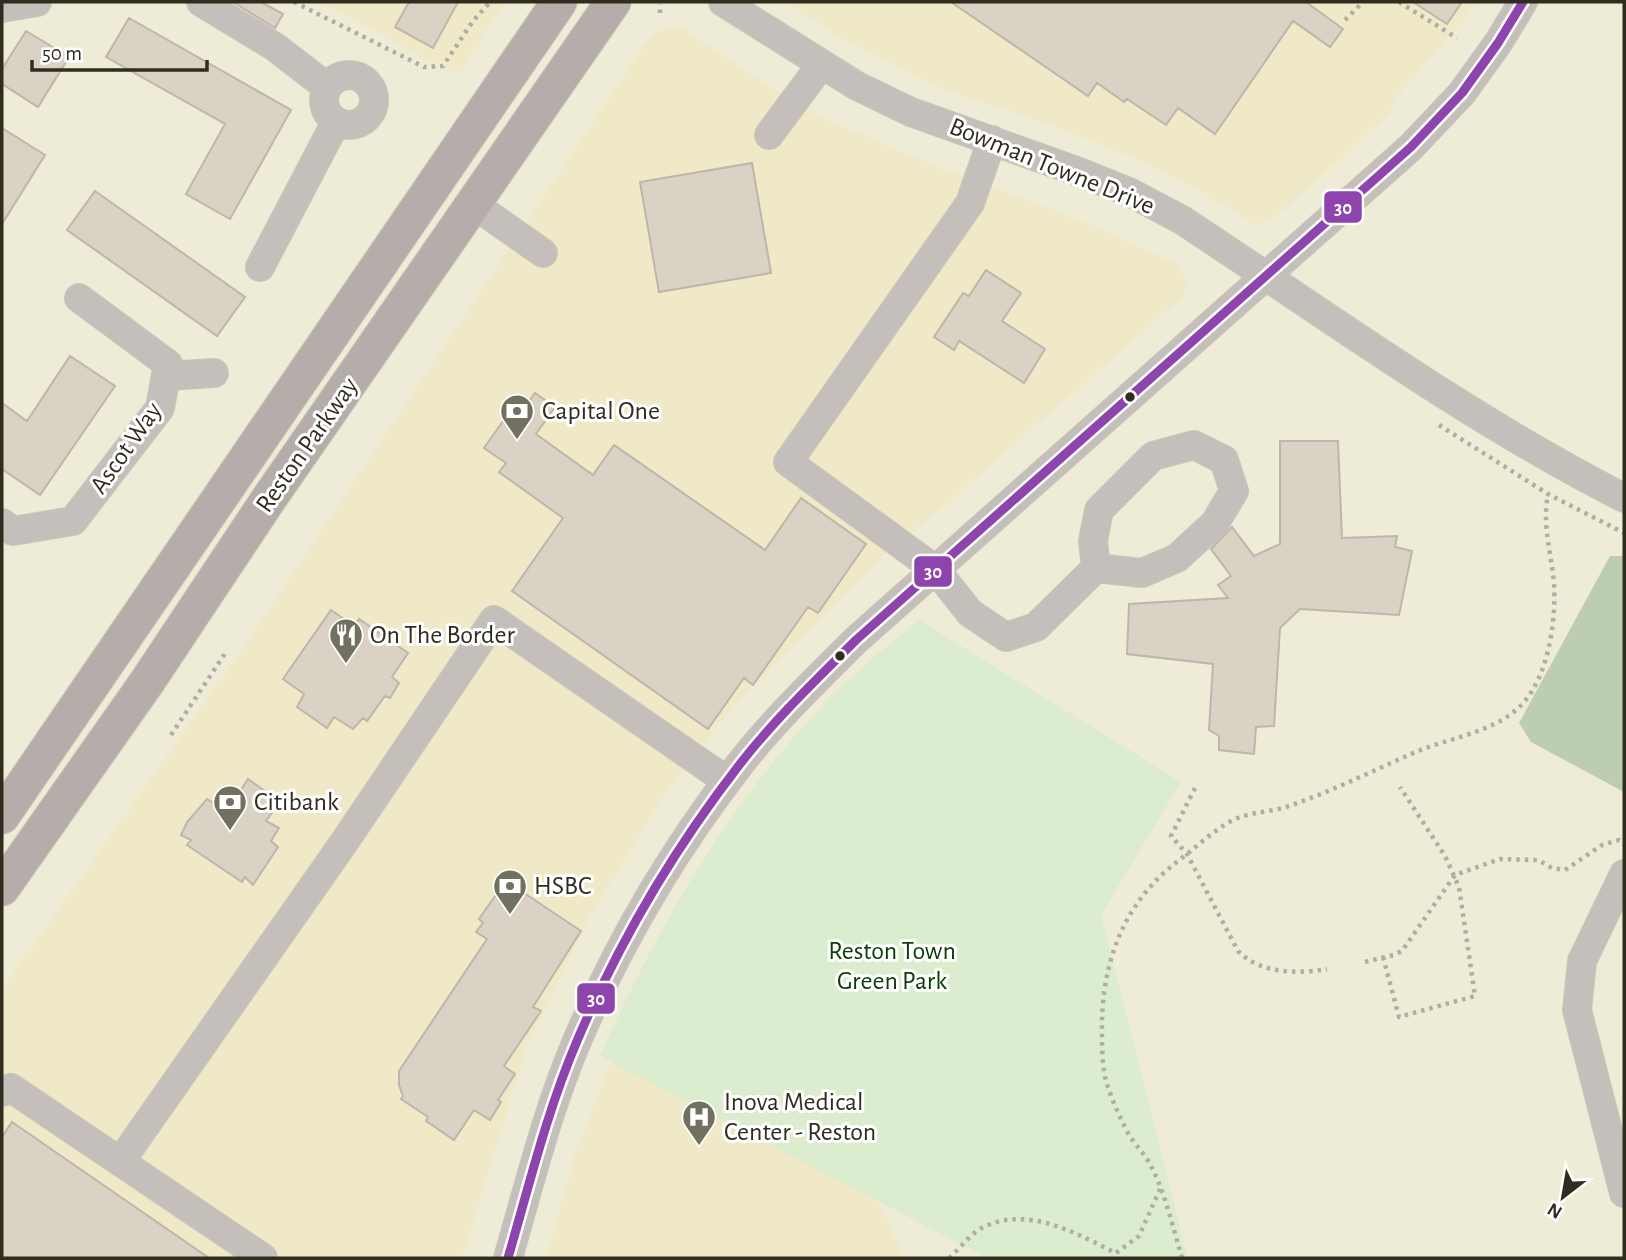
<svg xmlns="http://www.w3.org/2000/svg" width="1626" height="1260" viewBox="0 0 1626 1260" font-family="'Alegreya Sans',sans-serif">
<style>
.built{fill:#efe9c8}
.green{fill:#dcedcf}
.forest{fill:#bdceb0}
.building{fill:#dad2c5;stroke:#bdb6a9;stroke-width:2}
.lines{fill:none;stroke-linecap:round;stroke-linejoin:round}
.minor-casing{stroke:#cac7b8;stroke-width:30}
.major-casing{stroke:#cac7b8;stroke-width:37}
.path{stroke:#b0aca6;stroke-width:4.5;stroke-dasharray:3.5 5;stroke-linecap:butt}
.minor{stroke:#c4bfbb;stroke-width:28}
.major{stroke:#b5adaa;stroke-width:35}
.bus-1-casing{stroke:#fff;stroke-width:14}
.bus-1{stroke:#8e44ad;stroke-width:9}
.bus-dot{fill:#302d1f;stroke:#fff;stroke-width:2.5}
.labels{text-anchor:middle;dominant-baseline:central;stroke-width:6;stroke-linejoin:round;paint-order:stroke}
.street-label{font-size:26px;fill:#302d1f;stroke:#fff}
.poi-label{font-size:26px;fill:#302d1f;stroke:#fff;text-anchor:start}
.park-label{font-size:26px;fill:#0c3c07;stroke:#fff}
.line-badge{stroke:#fff;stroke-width:2.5}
.badge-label{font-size:19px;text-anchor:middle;font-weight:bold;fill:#fff}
</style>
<rect width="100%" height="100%" fill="#eeebd7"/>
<path class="built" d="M319,2H506L458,75Z
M785,2H1478L1393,102L1390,113L1276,217L1256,225L1200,191L1128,155L1050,125L943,90L839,37Z
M683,28L777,91L826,119L948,171L1018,196L1111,233L1177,264L1187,281L1184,296L924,523L886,553L734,705L666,793L588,919L527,1046L462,1258H2V989L254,632L644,45L654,34L664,29Z
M619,1042L812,1139L879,1204L905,1258H546L575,1154Z"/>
<path class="green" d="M919,620L1181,782L1101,915L1188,1258H987L600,1056C657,928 727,806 824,704C853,673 886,647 919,620Z"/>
<path class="forest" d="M1610,556H1624V792L1531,742L1519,723Z"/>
<path class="building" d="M233,2H261L283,14L275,28Z
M409,2H458L433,48L395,27Z
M951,2H1306L1343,29L1330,47L1293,21L1215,134L1178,108L1166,125L1127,99L1124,102L1097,83L1088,96Z
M1413,2H1462L1447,24Z
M129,18L291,110L230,219L186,194L225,124L106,57Z
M26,31L69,57L38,107L2,84V69Z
M2,128L45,155L2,224Z
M752,163L771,273L659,292L640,182Z
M95,191L245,297L217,336L67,230Z
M986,270L1021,293L1002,321L1045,349L1024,383L959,341L954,350L934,337L963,293L969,296Z
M70,356L115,386L40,495L2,469V403L27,421Z
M535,393L555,407L536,434L593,475L614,445L765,550L801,498L866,544L818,613L808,607L753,685L744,678L708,729L512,591L563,518L499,472L506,463L484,448L506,417L514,422Z
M1280,441H1338L1342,538L1397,536L1395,547L1412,551L1399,615L1300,609L1280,628L1274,726L1256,727L1254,754L1219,750V736L1209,730L1213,664L1127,654L1129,604L1228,598L1218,585L1231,576L1211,549L1232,527L1254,556L1280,544Z
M331,610L354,626L359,619L408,653L392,677L399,683L390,698L385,696L367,721L363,718L353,729L334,717L327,728L297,707L304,694L283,679Z
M248,779L280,802L266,821L279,828L271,841L278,847L253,885L245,877L242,882L187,845L191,840L181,835L187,822L207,799L215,804L223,793L234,801Z
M509,883L581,931L533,1007L541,1011L504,1066L515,1074L498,1100L501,1102L490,1120L474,1110L454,1140L426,1121L428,1117L401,1099L403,1096L399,1085V1071L487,939L476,932L483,923L479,919L500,889L503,892Z
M12,1122L209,1258H2V1137Z"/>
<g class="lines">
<g class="minor-casing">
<path id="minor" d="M201,2L275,47L327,87
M723,2L857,86L911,112L1079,172L1131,193L1182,220C1328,316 1469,419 1624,498
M2,8L37,2
M324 100a25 25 0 1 1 50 0a25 25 0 1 1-50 0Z
M769,135L821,65
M992,140L970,203L788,462L936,570L970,613L1006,637L1036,627L1096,568L1142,573L1177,558L1215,523L1234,491L1224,460L1194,445L1153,456L1099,510L1093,541L1096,568
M473,204L543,253
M260,267L336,122
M167,376L214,373
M2,523L13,531L73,521L160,408L168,364L79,298
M1624,874L1582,961L1577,1010L1624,1193
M2,1092L11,1088L263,1258
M120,1162L345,841L494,620L727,781
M508,1258C529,1186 547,1111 577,1041C619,942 674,849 740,764C775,719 816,680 856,640L1411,147L1462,93L1498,43L1523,2"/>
</g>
<g class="major-casing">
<path id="major" d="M2,816L559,2
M2,888L147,682L268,500L613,2"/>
</g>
<path class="path" d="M294,2L424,67L443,66L473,21L490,2
M1399,2L1457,38
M660,13V4
M1345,20L1363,2
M1439,425L1548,494L1624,533
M171,735L226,652
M1195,788L1171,836L1187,854L1238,951C1260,974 1298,974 1327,969
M1383,957L1399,1017L1475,996L1459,887L1445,856L1400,787
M1365,962L1394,955L1402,951L1455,875L1500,859L1538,860L1552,868L1565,870L1602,845L1619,840L1624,844
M949,1258C961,1248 971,1232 986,1226C1030,1206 1077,1234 1116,1253L1139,1236L1161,1187
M1182,1258C1173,1228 1166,1196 1152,1168C1146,1155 1135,1145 1128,1133C1120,1118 1112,1100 1107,1084C1102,1068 1102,1049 1102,1032C1101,979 1115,925 1152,885C1163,872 1178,861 1192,850C1205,839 1219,827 1235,819C1251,812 1270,812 1286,807C1331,792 1374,770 1418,751C1457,735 1508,731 1532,691C1550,662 1556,617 1554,583C1551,552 1542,525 1548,494"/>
<use href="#minor" class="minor"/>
<use href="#major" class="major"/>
<g class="bus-1-casing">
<path id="bus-1" d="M508,1258C529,1186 547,1111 577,1041C619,942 674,849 740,764C775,719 816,680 856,640L1411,147L1462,93L1498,43L1523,2"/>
</g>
<use href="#bus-1" class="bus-1"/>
</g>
<defs>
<g id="bank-pin" transform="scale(1.75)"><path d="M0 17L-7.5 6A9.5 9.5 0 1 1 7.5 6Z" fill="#72705f" stroke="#fff"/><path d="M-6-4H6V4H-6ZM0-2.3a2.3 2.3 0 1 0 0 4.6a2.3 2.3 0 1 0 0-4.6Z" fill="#fff"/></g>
<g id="restaurant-pin" transform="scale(1.75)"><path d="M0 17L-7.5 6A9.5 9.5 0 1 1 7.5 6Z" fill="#72705f" stroke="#fff"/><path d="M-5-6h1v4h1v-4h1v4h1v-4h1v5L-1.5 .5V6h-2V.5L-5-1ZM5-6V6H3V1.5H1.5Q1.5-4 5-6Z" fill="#fff"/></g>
<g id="hospital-pin" transform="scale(1.75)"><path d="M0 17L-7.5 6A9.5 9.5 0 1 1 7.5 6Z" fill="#72705f" stroke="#fff"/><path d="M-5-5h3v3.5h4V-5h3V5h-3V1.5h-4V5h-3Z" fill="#fff"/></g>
</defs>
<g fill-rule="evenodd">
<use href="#bank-pin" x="517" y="411"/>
<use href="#restaurant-pin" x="346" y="635"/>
<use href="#bank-pin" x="230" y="802"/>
<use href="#bank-pin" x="510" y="886"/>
<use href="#hospital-pin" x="699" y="1117"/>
</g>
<g class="bus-dot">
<circle cx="1130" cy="397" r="6"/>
<circle cx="840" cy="656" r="6"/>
</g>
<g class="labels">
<g class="street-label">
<text transform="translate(1052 166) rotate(22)">Bowman Towne Drive</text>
<text transform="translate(307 445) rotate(-55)">Reston Parkway</text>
<text transform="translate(126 448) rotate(-55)">Ascot Way</text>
</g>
<g class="poi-label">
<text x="542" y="411">Capital One</text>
<text x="370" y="635">On The Border</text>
<text x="254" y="802">Citibank</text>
<text x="534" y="886">HSBC</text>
<text x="724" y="1102">Inova Medical<tspan x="724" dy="30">Center - Reston</tspan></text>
</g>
<g class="park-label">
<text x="892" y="951">Reston Town<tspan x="892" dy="30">Green Park</tspan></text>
</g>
</g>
<g class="line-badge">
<rect x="1323" y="190" width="40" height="34" rx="7" fill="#8e44ad"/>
<rect x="913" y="555" width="40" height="33" rx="7" fill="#8e44ad"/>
<rect x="576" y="982" width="40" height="33" rx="7" fill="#8e44ad"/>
</g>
<g class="badge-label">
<text x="1343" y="214">30</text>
<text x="933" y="578">30</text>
<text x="596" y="1005">30</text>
</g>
<rect width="1626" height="1260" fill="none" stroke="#302d1f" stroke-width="7"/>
<g transform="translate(1563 1197) rotate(211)" stroke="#ffffff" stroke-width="5" paint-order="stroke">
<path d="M0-5L12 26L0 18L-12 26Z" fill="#302d1f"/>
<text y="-10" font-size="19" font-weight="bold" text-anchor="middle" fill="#302d1f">N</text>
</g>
<path d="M32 60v10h175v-10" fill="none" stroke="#302d1f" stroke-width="3.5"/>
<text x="42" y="60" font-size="21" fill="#302d1f" stroke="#ffffff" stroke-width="5" paint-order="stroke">50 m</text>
</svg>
